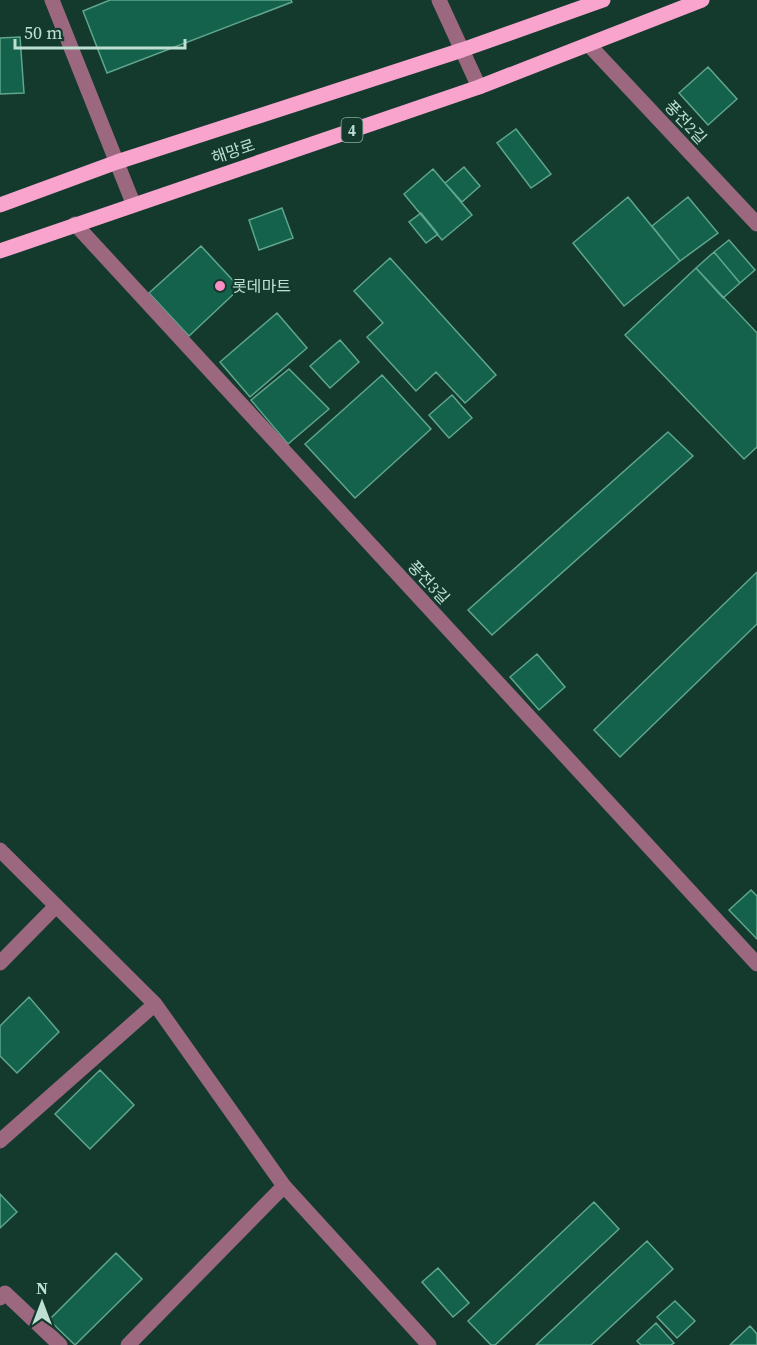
<svg xmlns="http://www.w3.org/2000/svg" width="757" height="1345" viewBox="0 0 757 1345" font-family="'Source Serif 4','Noto Sans KR',serif">
<style>
.building{fill:#14624c;stroke:#5fa68d;stroke-width:1.5}
.lines{fill:none;stroke-linecap:round;stroke-linejoin:round}
.minor{stroke:#9b6880;stroke-width:15}
.major{stroke:#f8a4cd;stroke-width:15}
.poi-dot{fill:#fb8fc5;stroke:#133a2d;stroke-width:2}
.labels{text-anchor:middle;dominant-baseline:central;stroke-width:4.5;stroke-linejoin:round;paint-order:stroke}
.shield{fill:#133a2d;stroke:#8baea0;stroke-width:1.5}
.shield-label{font-size:15px;font-weight:bold;fill:#bee0d2}
.street-label{font-size:16px;fill:#bee0d2;stroke:#133a2d}
.poi-label{font-size:16px;fill:#bee0d2;stroke:#133a2d;text-anchor:start}
</style>
<rect width="100%" height="100%" fill="#133a2d"/>
<path class="building" d="M110,0H291L292,2L107,73L83,11Z
M20,37L24,93L0,94V38Z
M708,67L737,99L708,125L679,93Z
M516,129L551,174L531,188L497,143Z
M464,167L480,186L462,202L445,183Z
M433,169L472,215L442,240L404,194Z
M628,197L680,261L624,306L573,243Z
M688,197L718,233L680,261L652,226Z
M282,208L293,238L259,250L249,220Z
M421,213L438,234L426,243L409,222Z
M729,240L755,270L740,283L714,252Z
M201,246L240,288L189,336L149,293Z
M714,252L740,283L723,298L696,268Z
M390,258L496,375L465,403L436,372L416,391L367,337L383,323L354,291Z
M696,268L757,333V447L744,459L625,335Z
M277,313L307,348L250,397L220,362Z
M340,340L359,362L330,388L310,366Z
M289,369L329,409L288,444L251,400Z
M382,375L431,429L355,498L305,444Z
M452,395L472,418L449,438L429,415Z
M668,432L693,456L492,635L468,610Z
M757,572V624L620,757L594,730Z
M537,654L565,687L539,710L510,677Z
M751,890L757,896V939L729,910Z
M29,997L59,1032L17,1073L0,1056V1026Z
M100,1070L134,1105L90,1149L55,1114Z
M0,1194L17,1212L0,1228Z
M594,1202L619,1229L495,1345H491L468,1321Z
M647,1241L673,1269L591,1345H536Z
M116,1253L142,1279L75,1345L49,1320Z
M438,1268L469,1303L453,1317L422,1282Z
M675,1301L695,1321L677,1338L657,1317Z
M656,1323L674,1343L671,1345H641L637,1341Z
M750,1326L757,1334V1345H730Z"/>
<g class="lines">
<path class="minor" d="M52,0L133,203
M439,0L479,87
M589,45L757,224
M75,224L757,964
M0,850L155,1004L284,1186L429,1345
M0,963L56,906
M0,1141L155,1004
M0,1298L5,1293L60,1345
M128,1345L284,1186"/>
<path class="major" d="M0,205L117,162L462,50L603,0
M0,251L479,87L702,0"/>
</g>
<circle class="poi-dot" cx="220" cy="286" r="6"/>
<g class="labels">
<rect class="shield" x="341.5" y="118" width="21" height="24" rx="4.5"/>
<g class="shield-label">
<text x="352" y="130">4</text>
</g>
<g class="street-label">
<text transform="translate(686 122) rotate(47)">풍전2길</text>
<text transform="translate(233 151) rotate(-19)">해망로</text>
<text transform="translate(429 582) rotate(47)">풍전3길</text>
</g>
<g class="poi-label">
<text x="232" y="286">롯데마트</text>
</g>
</g>
<g transform="translate(42 1303)" stroke="#133a2d" stroke-width="4.5" paint-order="stroke">
<path d="M0-4.5L10 22L0 15L-10 22Z" fill="#bee0d2"/>
<text y="-9" font-size="16" font-weight="bold" text-anchor="middle" fill="#bee0d2">N</text>
</g>
<path d="M15 39v9h170v-9" fill="none" stroke="#bee0d2" stroke-width="3"/>
<text x="24" y="39" font-size="18" fill="#bee0d2" stroke="#133a2d" stroke-width="4.5" paint-order="stroke">50 m</text>
</svg>
